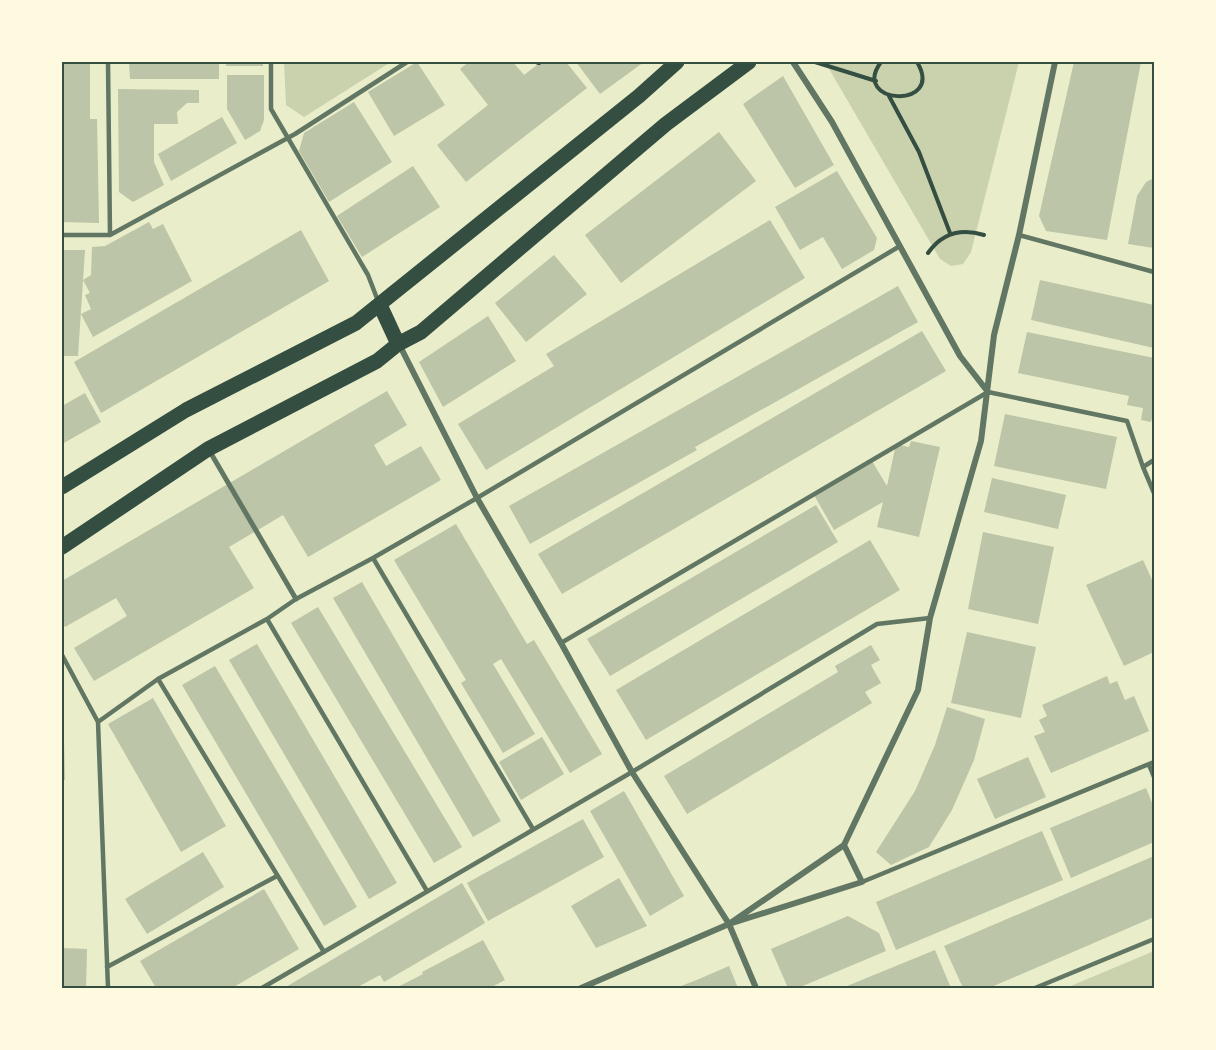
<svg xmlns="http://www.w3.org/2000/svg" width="1216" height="1050" viewBox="0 0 1216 1050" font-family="'Zilla Slab',serif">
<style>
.green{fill:#cad2ad}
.building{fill:#bcc5a7}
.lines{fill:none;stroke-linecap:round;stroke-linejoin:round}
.path{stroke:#344e41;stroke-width:4}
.service{stroke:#617663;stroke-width:4.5}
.pedestrian{stroke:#617663;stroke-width:5}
.minor{stroke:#617663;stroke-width:6}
.primary{stroke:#344e41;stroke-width:15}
.neatline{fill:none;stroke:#344e41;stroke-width:2}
</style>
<rect width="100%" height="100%" fill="#e9edc9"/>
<path class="green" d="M284,62H391L304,117L286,105Z
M825,62H1019L971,252L963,264L951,266L940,259Z
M1154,951V988H1066Z"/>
<path class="building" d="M62,62H90V119H97L99,223L62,222Z
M129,62H219V79H130Z
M226,62H263V66H226Z
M417,62L445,105L394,136L368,92Z
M469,62H513L524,75L541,62H566L587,88L466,182L437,145L488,105L460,69Z
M576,62H644L600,94Z
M1074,62H1141L1107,240L1046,231L1039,216Z
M227,75H264V120L260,131L245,140L227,109Z
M783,76L834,165L795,188L743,104Z
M118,89L199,90V103H187L177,112L178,124H154V162L164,185L133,202L119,192Z
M354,102L392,162L329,202L299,151L304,133Z
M222,117L237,143L171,181L158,154Z
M719,132L756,181L621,283L585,235Z
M413,166L440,207L362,257L337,216Z
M837,171L877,238L874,250L842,269L823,237L800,250L775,207Z
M1154,178V248L1128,244L1137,196L1146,182Z
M770,220L805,278L486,470L458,424L554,366L546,354Z
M149,222L153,229L163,224L192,281L93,337L81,314L91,309L85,295L90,293L83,280L91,275L92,247L105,246Z
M301,230L329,281L101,413L74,362Z
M62,250H85L78,356H64L63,365H62Z
M554,255L587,294L526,342L495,303Z
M1040,280L1154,305V348L1031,320Z
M898,286L918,322L695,447L697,450L530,544L509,506Z
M488,316L516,361L443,407L419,362Z
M922,331L946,371L562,594L538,554Z
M1027,332L1154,358V411L1151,422L1141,420L1143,408L1127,405L1129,396L1018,373Z
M387,391L407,425L374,445L386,466L421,446L441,480L308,557L283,515L229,547L254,588L94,681L74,648L127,616L116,598L65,627L62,621V581Z
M85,393L101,422L62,444V406Z
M1005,414L1117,437L1106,489L994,466Z
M911,441L940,447L919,537L877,527L883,502L834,530L814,495L872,461L887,486L896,444L909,447Z
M992,478L1066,495L1058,529L984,512Z
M816,505L838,542L610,676L587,639Z
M456,524L527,644L534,640L602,754L570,773L501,659L493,664L535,734L503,753L461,683L466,680L394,560Z
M983,532L1054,547L1038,624L968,609Z
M870,540L900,590L646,740L616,690Z
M1143,560L1154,584V652L1124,666L1086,585Z
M362,582L501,821L473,837L333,598Z
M318,607L462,847L434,863L291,623Z
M967,632L1036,647L1021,718L951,703Z
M257,644L397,883L369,899L229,660Z
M871,645L880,660L871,665L881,683L865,692L872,703L687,814L664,776L838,672L835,666Z
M215,666L357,907L324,926L182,685Z
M1107,676L1110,684L1117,681L1125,700L1134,696L1149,731L1051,773L1034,736L1045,732L1039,720L1047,716L1042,705Z
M153,698L226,826L181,852L108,724Z
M947,707L985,719L974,760L952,810L929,847L891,865L876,852L915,791L935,745Z
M542,737L564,774L521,800L499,762Z
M62,739H64L65,780H62Z
M1028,757L1046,797L995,819L977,779Z
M1146,788L1154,808V842L1071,878L1050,828Z
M624,791L684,896L650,916L590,811Z
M583,819L604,857L488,921L467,883Z
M1042,831L1063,880L896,950L876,902Z
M203,852L224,887L147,934L125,899Z
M1154,856V917L989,988H963L944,946Z
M619,878L647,926L596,948L571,906Z
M462,883L485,923L465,935L384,982L380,975L356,988H284Z
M264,889L299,949L232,988H156L140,961Z
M848,916L879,933L886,951L798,988H788L771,949Z
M483,940L505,980L490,988H396L423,974L422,972Z
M62,948L87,949L86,988H62Z
M935,950L951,988H842Z
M729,966L738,988H676L699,979Z"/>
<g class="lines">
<path class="path" d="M536,62L539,63
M815,62L876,81
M881,62C849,105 946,110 917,62
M889,96L919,152L950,233
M928,253C942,233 961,228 984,235"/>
<path class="service" d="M108,62L110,235
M271,62V109L368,275L378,301
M62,235H110L295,134L407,62
M1019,235L1154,272
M1143,467L1154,493
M373,558L533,829
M267,619L427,891
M561,643L988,392L1127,421L1143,467L1154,460
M62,655L98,722L108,988
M158,679L324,952
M98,722L158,679L267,619L296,599L373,558L477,498L900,246
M1149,765L1154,777
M862,882L1154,762
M107,967L277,876
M262,988L632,772L877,624L930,618
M1035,988L1154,939"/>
<path class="pedestrian" d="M209,450L296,599"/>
<path class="minor" d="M793,62L832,122L960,356L988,392
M399,344L477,498L561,643L632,772L729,924L756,988
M729,924L844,845L918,690L930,618L981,441L994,335L1019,235L1055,62
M581,988L729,924L862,882L844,845"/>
<path class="primary" d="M380,305L398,344
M62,487L186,410L356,323L639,96L677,62
M62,547L208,449L377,361L398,344L421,332L666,124L749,62"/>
</g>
<rect width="1216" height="1050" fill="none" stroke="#fefae0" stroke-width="126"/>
<rect x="63" y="63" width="1090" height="924" class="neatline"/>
</svg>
